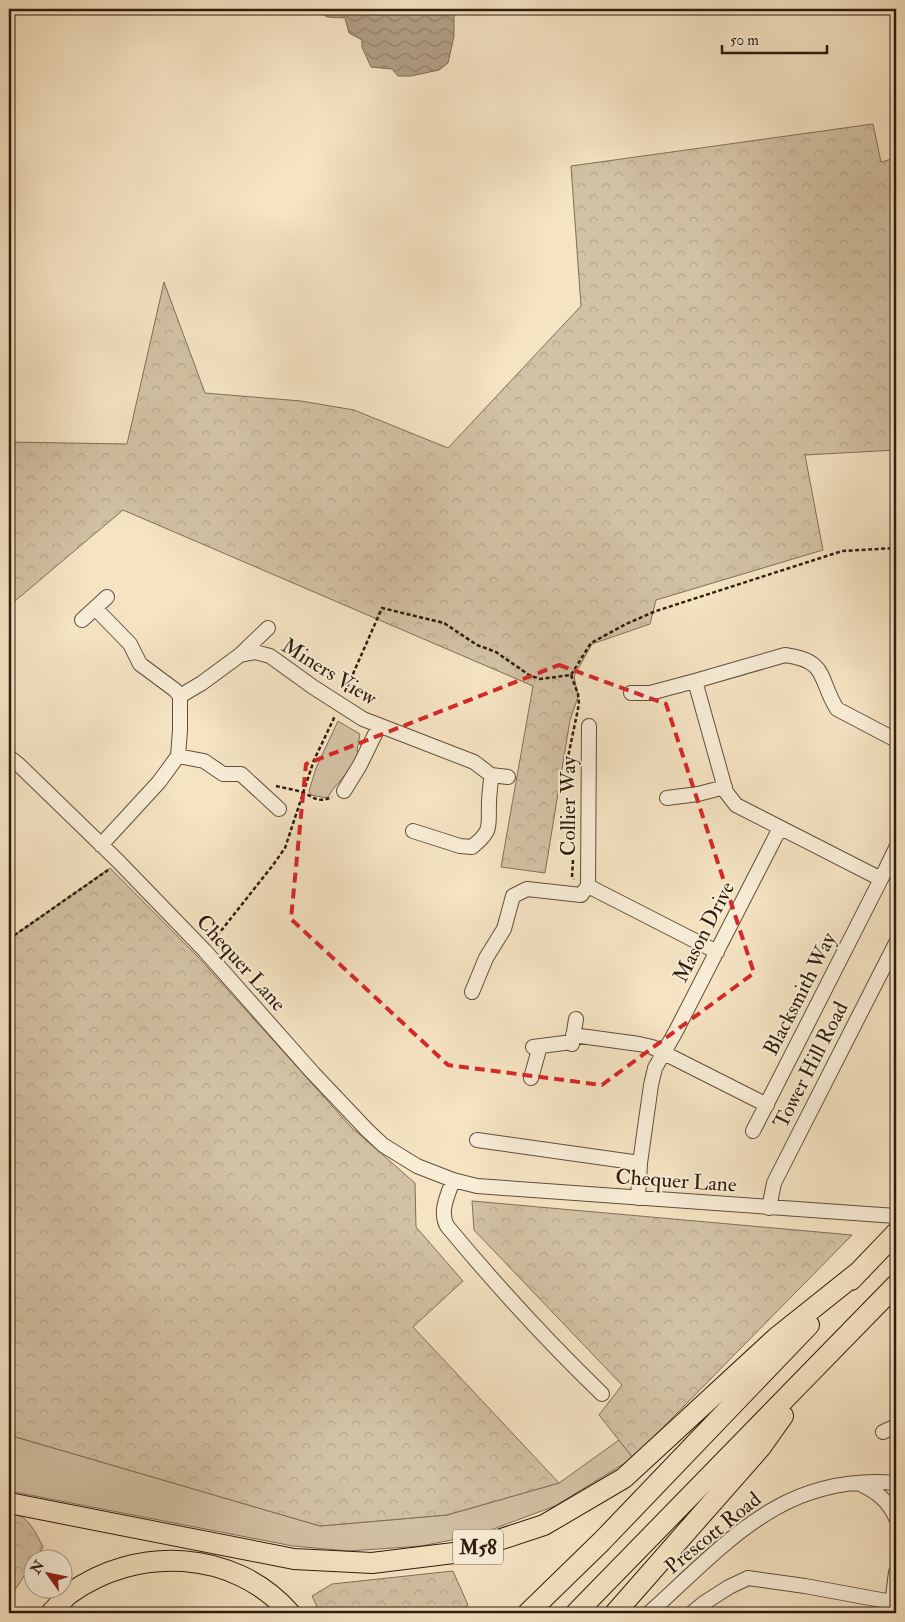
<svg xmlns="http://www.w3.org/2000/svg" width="905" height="1622" viewBox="0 0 905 1622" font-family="'IM FELL Double Pica',serif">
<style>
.grass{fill:#d3c1a3;stroke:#816e58}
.forest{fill:url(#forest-crowns);stroke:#816e58}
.water{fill:url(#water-waves);stroke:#7e6b54}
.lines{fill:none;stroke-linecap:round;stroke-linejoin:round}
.minor-casing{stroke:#604e3a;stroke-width:16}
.highway-casing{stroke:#2f1c0d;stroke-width:22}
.path{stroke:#2f1c0d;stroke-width:2.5;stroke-dasharray:4 2.5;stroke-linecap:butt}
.minor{stroke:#f8edd7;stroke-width:14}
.highway{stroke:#f5e3c2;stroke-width:20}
.marked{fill:none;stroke:#d62828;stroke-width:4;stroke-dasharray:10 6;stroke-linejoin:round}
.labels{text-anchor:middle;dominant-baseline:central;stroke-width:4;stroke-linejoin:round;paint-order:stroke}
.shield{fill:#f8edd7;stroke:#6b5b4a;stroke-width:1}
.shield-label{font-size:20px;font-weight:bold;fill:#2f1c0d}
.street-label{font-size:21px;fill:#2f1c0d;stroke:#f8edd7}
</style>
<defs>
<pattern id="forest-crowns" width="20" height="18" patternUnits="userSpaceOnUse" patternTransform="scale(1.25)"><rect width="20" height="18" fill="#d3c1a3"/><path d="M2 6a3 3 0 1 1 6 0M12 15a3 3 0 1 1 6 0" fill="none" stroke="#b5a58b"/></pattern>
<pattern id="water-waves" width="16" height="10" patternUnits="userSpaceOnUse" patternTransform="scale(1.25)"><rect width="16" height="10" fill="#b29f84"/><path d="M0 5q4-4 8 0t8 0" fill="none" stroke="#91816a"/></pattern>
</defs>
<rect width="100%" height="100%" fill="#f5e3c2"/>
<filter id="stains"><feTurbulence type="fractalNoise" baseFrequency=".004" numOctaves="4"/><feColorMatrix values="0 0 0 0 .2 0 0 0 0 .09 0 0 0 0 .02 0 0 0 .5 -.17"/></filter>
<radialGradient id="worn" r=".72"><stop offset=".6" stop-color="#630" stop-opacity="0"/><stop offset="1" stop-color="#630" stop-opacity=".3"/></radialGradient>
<path class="grass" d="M564,9H734L561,14Z
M338,721L360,734L357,750L359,754C352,766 344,777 334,788C331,791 330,795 327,798L311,795L309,791L316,768Z
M9,1435L320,1526L447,1515L559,1483L619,1440L633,1458L555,1506L477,1535L421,1546L349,1551L293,1546L9,1491Z"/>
<path class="forest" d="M873,124L881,162L896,158V450L805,455L823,550L656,600L650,624L592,644L574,676L578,697L570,720L545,873L501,867L533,686L123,510L9,606V442L127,444L164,282L205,393L301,401L354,410L448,448L581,306L571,166Z
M110,868L199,958L351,1127L415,1183L416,1227L463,1281L413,1327L559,1483L447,1515L320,1526L9,1435V939Z
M472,1201L852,1235L633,1458L599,1415L622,1385L474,1230Z
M9,1512C28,1515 35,1531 43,1547L35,1559L32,1560V1564L9,1599Z
M453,1571L468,1605L457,1613H320L312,1596L332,1584Z
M180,1607L204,1613H168Z"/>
<path class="water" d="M311,9H454V36L448,63L439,70L411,76H398L392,69L371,67L362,47V40L349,33L345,18L327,17L316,10Z"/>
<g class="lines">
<g class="minor-casing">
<path id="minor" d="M95,608L130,644L140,664L175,690L180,696V730L178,756L159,782L101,845
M82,620L107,597
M240,655L268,628
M695,681L785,655C829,661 818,679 837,709L896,740
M631,693H650L695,681L726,792L736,805L881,879L896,848
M180,696L202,683L240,655L255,652L270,656L313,687L363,719L474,762L491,775C491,784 489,794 489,803C488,827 493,830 472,847L460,846L413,831
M589,726L588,886L717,952
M178,756L204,761L223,774H241L279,809
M9,757L18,764L118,861L205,951L313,1073L367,1130L383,1145L417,1166L453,1180L477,1186L896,1216
M491,775L508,777
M344,791L360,765L379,726
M667,798L698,794L725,787
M472,992L486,958L504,929L513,896L527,889L581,895L588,886
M573,1035L639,1044L652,1047L767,1105
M572,1044L576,1019
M533,1047L572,1042
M531,1078L540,1046
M753,1131L881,879
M477,1140L640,1163
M453,1180C448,1195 439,1211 447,1226C496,1285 547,1341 602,1394
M638,1198L640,1163L651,1085L655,1068L676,1031L780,828
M769,1208L774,1183L778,1175L896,943
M883,1432L896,1426
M858,1483C876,1491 888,1500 896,1518
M649,1613C726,1544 782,1473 896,1483
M692,1613L704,1603L729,1587L748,1578L805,1586L892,1602
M891,1613L896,1572"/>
</g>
<g class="highway-casing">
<path id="highway" d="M851,1280L896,1233
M9,1503L294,1559L372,1563L462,1552L544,1525L624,1478L777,1337L861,1270
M51,1613C57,1607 63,1599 69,1594C136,1545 234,1549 290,1613
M528,1613L602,1541L809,1325
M576,1613L896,1285
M615,1613L761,1447L783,1416"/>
</g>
<path class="path" d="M571,675L578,694L579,704L568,757L574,772
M345,692L382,608L444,623L477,645L496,652L529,675L540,679L571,675L591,643L626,624L656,611L842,551L896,548
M276,786C284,788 293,789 301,792C314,796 316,804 332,797
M573,860L572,877L574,879
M9,939L108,870
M213,941L273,865L285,848L314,760L335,716"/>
<use href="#minor" class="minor"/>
<use href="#highway" class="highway"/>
</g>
<path class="marked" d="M559,665L666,704L754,973L602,1085L448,1065L291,919L306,764Z"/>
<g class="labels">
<rect class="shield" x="453" y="1529.5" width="50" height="35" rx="4"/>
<g class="shield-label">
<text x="478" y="1547">M58</text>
</g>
<g class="street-label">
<text transform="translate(329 672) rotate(32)">Miners View</text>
<text transform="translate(568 806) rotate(-90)">Collier Way</text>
<text transform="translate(704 932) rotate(-63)">Mason Drive</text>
<text transform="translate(241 963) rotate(48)">Chequer Lane</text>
<text transform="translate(800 994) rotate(-63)">Blacksmith Way</text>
<text transform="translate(811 1065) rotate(-63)">Tower Hill Road</text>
<text transform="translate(676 1181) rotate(4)">Chequer Lane</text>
<text transform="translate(713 1533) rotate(-39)">Prescott Road</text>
</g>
</g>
<rect width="905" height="1622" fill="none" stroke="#f5e3c2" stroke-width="30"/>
<rect x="10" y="10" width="885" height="1602" fill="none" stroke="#2f1c0d" stroke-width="2.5"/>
<rect x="15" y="15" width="875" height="1592" fill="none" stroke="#2f1c0d"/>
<g transform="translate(48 1574) rotate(303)"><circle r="24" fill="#f8edd7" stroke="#a89986"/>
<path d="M0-4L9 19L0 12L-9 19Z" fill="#8f2418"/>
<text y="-8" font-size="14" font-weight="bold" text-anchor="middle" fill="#2f1c0d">N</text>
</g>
<path d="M722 45v8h105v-8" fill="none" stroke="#2f1c0d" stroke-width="2.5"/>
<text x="730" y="45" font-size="15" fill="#2f1c0d" stroke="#f8edd7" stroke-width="4" paint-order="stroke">50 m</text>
<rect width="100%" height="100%" filter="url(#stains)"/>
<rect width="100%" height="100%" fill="url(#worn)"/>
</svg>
